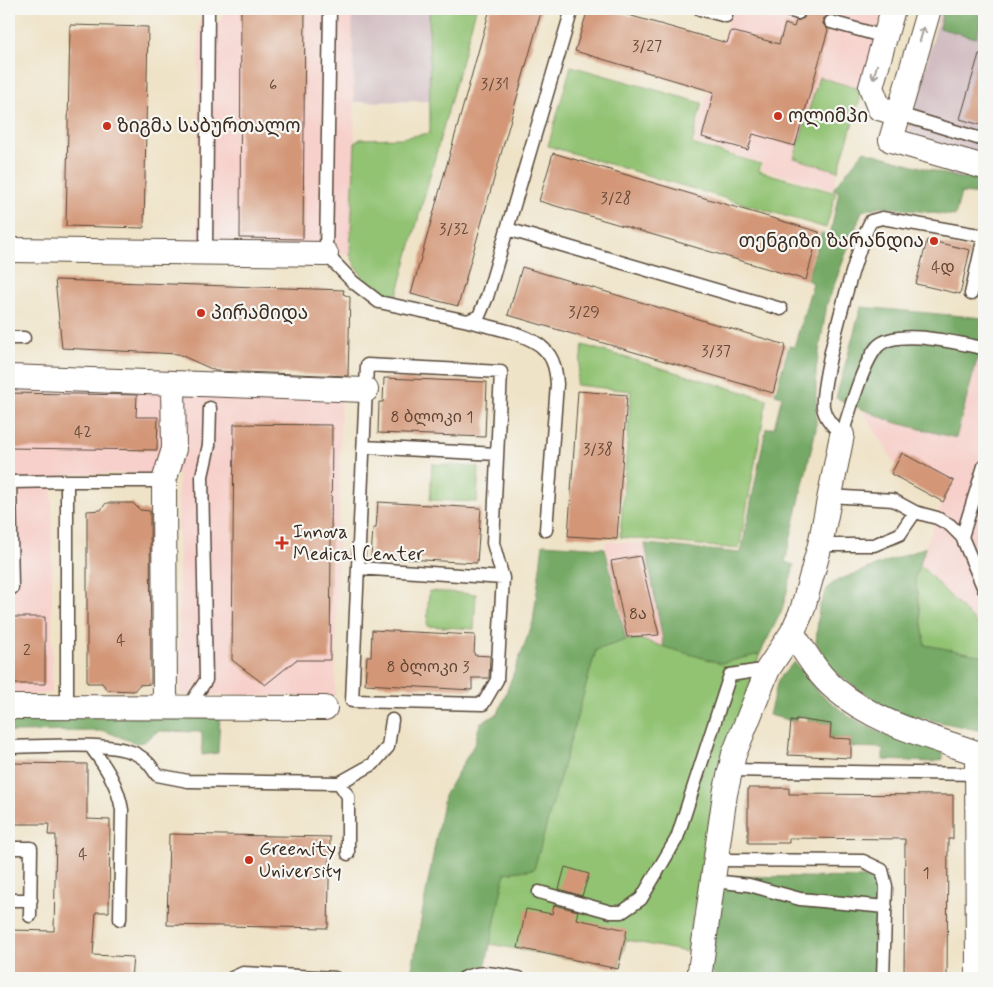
<svg xmlns="http://www.w3.org/2000/svg" width="993" height="987" viewBox="0 0 993 987" font-family="Mynerve,'Noto Sans Georgian',sans-serif">
<style>
.built{fill:#f7d0cb}
.industrial{fill:#d2bec2}
.green{fill:#92c373;stroke:#667648}
.forest{fill:#75a965;stroke:#586a42}
.building{fill:#d39778}
.lines{fill:none;stroke-linecap:round;stroke-linejoin:round}
.service-casing{stroke:#564637;stroke-width:15}
.minor-casing{stroke:#564637;stroke-width:26}
.service{stroke:#fff;stroke-width:12}
.minor{stroke:#fff;stroke-width:24}
.oneway{stroke:#a79f9a}
.poi-dot{fill:#c8321e;stroke:#f6f6f2;stroke-width:2}
.labels{text-anchor:middle;dominant-baseline:central;stroke-width:4.5;stroke-linejoin:round;paint-order:stroke}
.number-label{font-size:16px;fill:#614534}
.poi-label{font-size:19px;fill:#3b2a1e;stroke:#f6f6f2;text-anchor:start}
</style>
<rect width="100%" height="100%" fill="#f6f6f2"/>
<filter id="ink" filterUnits="userSpaceOnUse"><feTurbulence type="fractalNoise" baseFrequency=".02" numOctaves="2"/><feDisplacementMap in="SourceGraphic" scale="10" xChannelSelector="R" yChannelSelector="G"/><feConvolveMatrix kernelMatrix="1 2 1 2 8 2 1 2 1" color-interpolation-filters="sRGB"/></filter>
<filter id="wash" filterUnits="userSpaceOnUse"><feTurbulence type="fractalNoise" baseFrequency=".0096" numOctaves="4" result="noise"/><feDisplacementMap in="SourceGraphic" scale="20" xChannelSelector="R" yChannelSelector="G"/><feGaussianBlur stdDeviation="1.12" result="paint"/><feColorMatrix in="noise" values="0 0 0 0 0 0 0 0 0 0 0 0 0 0 0 0 0 1.4 0 .05"/><feComposite in="paint" operator="in"/></filter>
<g filter="url(#wash)">
<rect width="100%" height="100%" fill="#efe3c7"/>
<path class="built" d="M222,9H352L355,143L350,254L197,251L199,21H222Z
M731,9H884L833,189L761,169L763,163L694,142Z
M984,334V631L919,564L943,502L891,474L896,466L863,411L894,422L956,438Z
M9,366L182,371L183,375L349,383L341,401L335,696L180,695L178,474H66L52,490V693L9,698Z
M605,541L645,544L664,647L638,639L626,640Z"/>
<path class="industrial" d="M352,9H429L431,101L354,102Z
M941,9H944L939,28L976,38L984,10V181L964,175L963,179L948,175L952,158L908,134Z"/>
<path class="green" d="M429,9H476L396,299C373,292 359,276 350,254L355,143L360,139L401,138L430,133Z
M571,66L702,103L692,144L761,164L759,171L836,193L826,228L548,146Z
M819,77L863,90L838,171L794,158Z
M583,345L767,399L739,549L620,537L631,391L576,385Z
M432,464L479,467L477,502L430,500Z
M919,564L984,631V656L925,645L915,577Z
M429,591L476,594L474,629L427,626Z
M638,639L721,663L760,654L726,752L712,804L687,952L626,940L619,968L490,944L505,873L534,869L596,650L626,640Z"/>
<path class="forest" d="M944,9H984L976,38L939,28Z
M864,151L963,179L964,175L984,181V195L961,193L955,216L881,206L862,211L827,304L816,370V429L785,562L794,565L782,610L760,654L721,663L664,647L645,544L741,553L766,428H774L782,396L775,394L789,346L794,347L813,283L807,280L821,233L830,235L839,192L833,189Z
M861,307L984,318V334L956,438L893,422L836,398Z
M543,544L605,548L626,640L596,650L534,869L505,873L486,964C473,976 429,974 411,974L444,796L475,743L480,723L498,714L533,622Z
M926,547L915,577L925,645L984,656V729L982,731L889,711L832,670L816,642L819,607L828,587L838,580Z
M794,662L817,691L848,716L874,730L900,741L943,749V759L933,762L883,760V748L851,747V739L830,738L831,724L808,721V717L797,716L796,722L769,715L778,680Z
M9,716L220,717L218,753L202,755V732L158,731L144,742L135,743L105,731L9,732Z
M723,876L872,878L878,882L879,888L876,978H717L710,971Z"/>
<g id="blocks">
<path class="building" d="M241,9H305L303,239L240,238Z
M490,9H542L458,306L411,294Z
M588,9H607L727,43L731,31L779,44L785,24L794,27L796,21L804,18L805,9H835L833,14H829L823,19V24L828,30L795,146L753,134L748,150L702,137L714,92L575,51Z
M70,25L148,27L144,228L66,226Z
M979,54L984,55V126L960,119Z
M553,153L819,232L806,280L539,201Z
M927,240L970,250L960,294L916,284Z
M522,267L786,345L773,393L508,315Z
M55,280L344,290L343,294L350,297L348,376L216,371L178,354L62,348Z
M384,378L487,382L485,437L378,433L379,402H383Z
M578,391L627,395L617,539L568,536Z
M9,393L137,395L136,417H158L157,450L9,448Z
M234,424L332,425L330,660H296L265,685L232,660Z
M902,453L954,481L943,502L891,474Z
M378,502L481,508L477,563L371,557L373,528H376Z
M106,503H133L140,510L150,511L151,684L139,685L134,691L107,690L102,683H87V511L101,510Z
M640,556L659,635L627,637L611,561Z
M9,617H45V684H9Z
M372,630L475,635L474,655L490,656L489,678H472V690L365,684L367,656H371Z
M796,719L831,724L830,738L851,739V758L788,755L791,721L796,722Z
M9,763L87,764V819L110,820L109,912H96L93,955L133,957L131,978L9,976V930L54,931L56,835H48L49,824H9Z
M748,788H789V794L953,795V839H948L947,978H904L905,839L789,838V843H748Z
M169,834L330,837L328,928L167,925Z
M565,867L589,874L582,896L559,889Z
M554,905L578,911L576,919L627,930L618,969L518,948L526,909L552,914Z"/>
</g>
</g>
<g filter="url(#ink)">
<use href="#blocks" fill-opacity="0" stroke="#564637" stroke-width="1"/>
<g class="lines">
<g class="service-casing">
<path id="service" d="M330,9L326,254L353,282L379,302L468,321L479,316L487,297L572,9
M700,9L726,16
M784,9L798,13
M831,22L885,37
M899,114L984,140
M507,229L781,309
M206,252L208,9
M971,294L984,236L882,218L871,221C857,245 820,381 823,407C825,419 834,427 842,435C849,413 863,362 878,346C897,327 960,344 984,348
M468,321C489,327 529,333 544,349C554,358 556,371 557,384L546,530
M9,338H24
M367,365L501,372L493,543L503,578L497,680L483,704L352,701Z
M364,447L497,454
M830,496L893,500L915,512L937,518L950,525L962,537L984,589
M962,537L984,466
M820,545H874L900,534L915,512
M358,568L503,578
M9,588H12L10,482L67,481
M67,706V481H164
M189,706L206,680L202,476L209,445L210,408
M9,747C40,747 113,740 138,755C147,760 151,766 157,775L188,781L339,783L348,796V854
M91,747C106,767 118,785 122,810L120,919
M730,770L978,774
M339,783L373,764L388,747L392,720
M9,848H31L30,916
M716,860L863,861L882,870L886,886L883,978
M714,881L749,885L800,899L886,907
M539,892L611,912H622L641,899L677,838L730,675L768,669
M9,900H31
M232,978L243,973L335,978
M464,978C481,969 501,975 519,978"/>
</g>
<g class="minor-casing">
<path id="minor" d="M893,9L871,87L879,108L899,114
M929,9L891,140L984,167
M9,250L326,254
M9,377L173,383L174,449L164,481L165,706
M173,383L366,390
M792,633C805,651 817,674 834,688C874,723 928,736 977,753H984
M9,707L325,708
M977,753L978,978
M699,978L725,794L734,754L768,669L792,633L802,611L820,545L842,435"/>
</g>
<use href="#service" class="service"/>
<use href="#minor" class="minor"/>
</g>
<defs><path id="oneway-shaft" d="M-6 0H5M1.5-3L5.5 0L1.5 3" fill="none" stroke-width="1.6" stroke-linecap="round" stroke-linejoin="round" transform="scale(1.25)"/></defs>
<g class="oneway">
<use href="#oneway-shaft" transform="translate(922 34) rotate(-74)"/>
<use href="#oneway-shaft" transform="translate(875 72) rotate(106)"/>
</g>
</g>
<g class="poi-dot">
<circle cx="778" cy="116" r="5"/>
<circle cx="107" cy="126" r="5"/>
<circle cx="934" cy="241" r="5"/>
<circle cx="201" cy="313" r="5"/>
<path d="M279.5 535.5h5v5h5v5h-5v5h-5v-5h-5v-5h5z"/>
<circle cx="249" cy="860" r="5"/>
</g>
<g class="labels">
<g class="number-label">
<text x="647" y="46">3/27</text>
<text x="495" y="84">3/31</text>
<text x="273" y="85">6</text>
<text x="616" y="198">3/28</text>
<text x="454" y="229">3/32</text>
<text x="943" y="267">4დ</text>
<text x="584" y="312">3/29</text>
<text x="716" y="351">3/37</text>
<text x="432" y="417">8 ბლოკი 1</text>
<text x="83" y="432">42</text>
<text x="598" y="449">3/38</text>
<text x="638" y="614">8ა</text>
<text x="121" y="640">4</text>
<text x="27" y="650">2</text>
<text x="428" y="667">8 ბლოკი 3</text>
<text x="83" y="854">4</text>
<text x="926" y="873">1</text>
</g>
<g class="poi-label">
<text x="788" y="116">ოლიმპი</text>
<text x="117" y="126">ზიგმა საბურთალო</text>
<text x="924" y="241" text-anchor="end">თენგიზი ზარანდია</text>
<text x="211" y="313">პირამიდა</text>
<text x="293" y="532">Innova<tspan x="293" dy="22">Medical Center</tspan></text>
<text x="259" y="849">Greenity<tspan x="259" dy="22">University</tspan></text>
</g>
</g>
<rect width="993" height="987" fill="none" stroke="#f6f6f2" stroke-width="30"/>
</svg>
